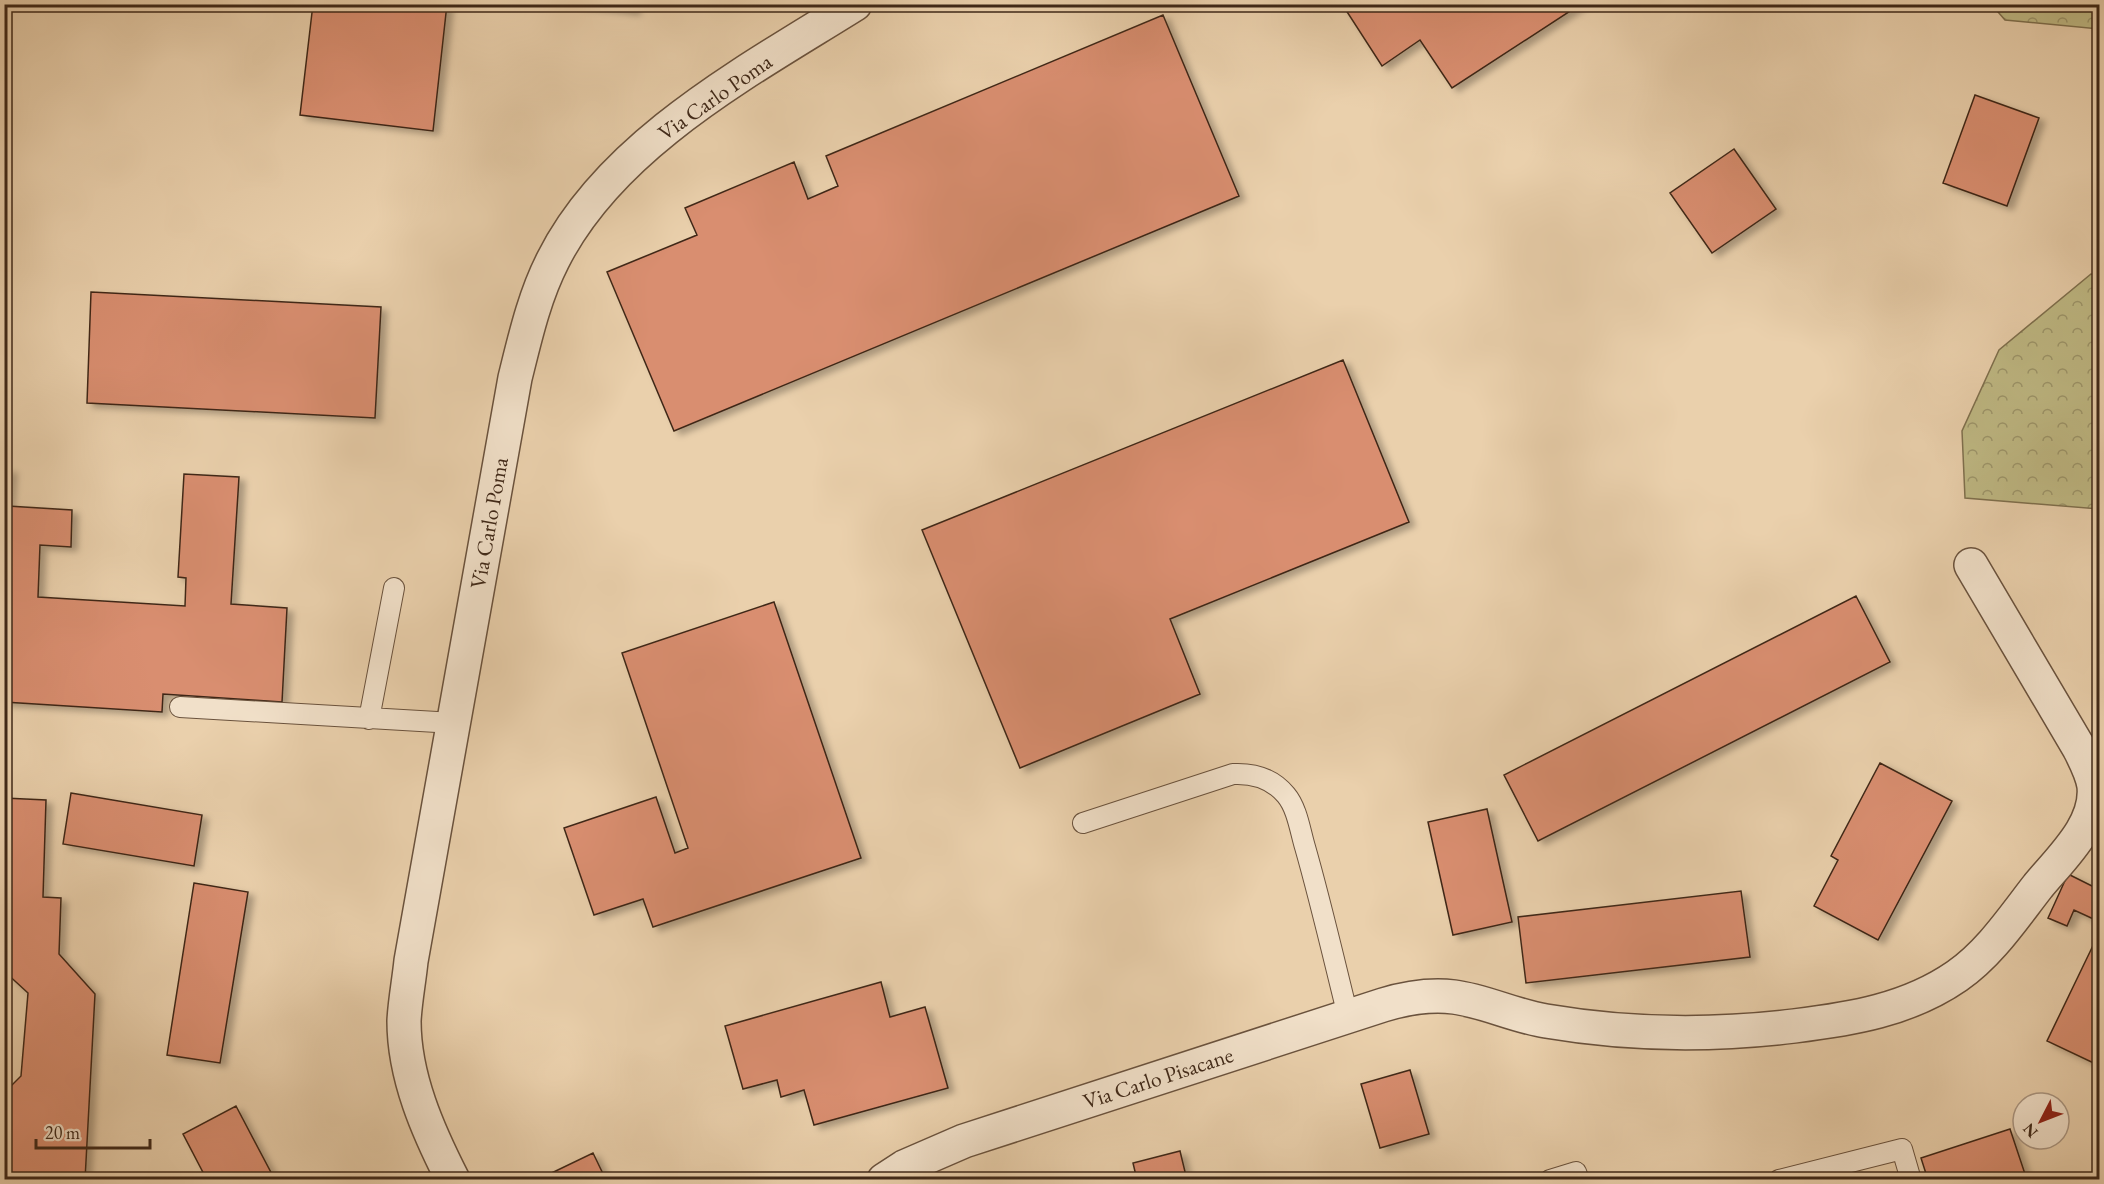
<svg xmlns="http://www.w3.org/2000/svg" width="2104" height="1184" viewBox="0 0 2104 1184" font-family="'EB Garamond',serif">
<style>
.forest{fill:url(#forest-crowns);stroke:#7f704e;stroke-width:1.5}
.building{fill:#d98e70;stroke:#3f2818;stroke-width:1.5;filter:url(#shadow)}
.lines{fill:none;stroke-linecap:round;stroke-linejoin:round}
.service-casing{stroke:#6a523d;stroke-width:22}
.minor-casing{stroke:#6a523d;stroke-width:36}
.service{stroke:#f1e0c9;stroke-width:20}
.minor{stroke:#f1e0c9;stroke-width:33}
.labels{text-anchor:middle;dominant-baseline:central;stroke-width:4.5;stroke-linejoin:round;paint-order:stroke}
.street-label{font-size:22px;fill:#3f2818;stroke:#f1e0c9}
</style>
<defs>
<pattern id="forest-crowns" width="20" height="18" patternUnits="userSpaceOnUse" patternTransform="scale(1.5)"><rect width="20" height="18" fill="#bfb984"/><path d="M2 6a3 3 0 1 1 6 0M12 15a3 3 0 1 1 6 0" fill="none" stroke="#9d966b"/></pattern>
<filter id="shadow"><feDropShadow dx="6" dy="4" stdDeviation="3" flood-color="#0004"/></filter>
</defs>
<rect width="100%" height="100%" fill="#ead0ac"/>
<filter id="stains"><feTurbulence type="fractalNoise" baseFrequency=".00333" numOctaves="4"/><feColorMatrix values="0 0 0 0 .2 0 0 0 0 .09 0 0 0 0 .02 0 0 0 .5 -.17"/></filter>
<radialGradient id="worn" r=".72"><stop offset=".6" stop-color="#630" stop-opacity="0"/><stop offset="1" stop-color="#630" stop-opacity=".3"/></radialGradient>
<path class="forest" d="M1992,5H2099V29L2005,20Z
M2091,274L2100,275L2099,509L1965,498L1962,431L1999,350Z"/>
<path class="building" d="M313,4H447L433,131L300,115Z
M576,4H635L634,11Z
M1342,4H1581L1452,88L1420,40L1382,66Z
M1163,15L1239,196L674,431L607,272L697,235L685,208L794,162L808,199L838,186L826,156Z
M1975,95L2039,118L2007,206L1943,183Z
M1734,149L1776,209L1712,253L1670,193Z
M91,292L381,307L375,418L87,403Z
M1343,360L1409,522L1170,619L1200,694L1020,768L922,530Z
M4,469H11L8,506L72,510L71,547L40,545L38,597L185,606L186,578L178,577L184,474L239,477L231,604L287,608L282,702L163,694L162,712L4,702Z
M1856,596L1890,662L1538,841L1504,775Z
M774,602L861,858L653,927L643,899L594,915L564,828L656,797L675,853L688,848L622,653Z
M1880,763L1952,801L1878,940L1814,906L1838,860L1831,856Z
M71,793L202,815L194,866L63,844Z
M4,798L46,800L43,897L61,898L59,954L95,994L85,1180H14L4,1169V1093L21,1076L28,993L4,971Z
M1487,809L1512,922L1453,935L1428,822Z
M2068,874L2100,890V922L2074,910L2067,926L2048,918Z
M194,883L248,892L220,1063L167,1055Z
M1741,891L1750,957L1526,983L1518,917Z
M2100,931V1066L2047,1041Z
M881,982L890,1017L925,1007L948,1088L814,1125L804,1090L781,1097L777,1080L743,1089L725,1026Z
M1410,1070L1429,1134L1380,1148L1361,1084Z
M236,1106L275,1180H207L183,1134Z
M2010,1129L2027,1180H1928L1921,1158Z
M1180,1151L1187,1180H1137L1133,1163Z
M593,1153L606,1180H537Z"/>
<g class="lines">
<g class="service-casing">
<path id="service" d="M180,707L454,723
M369,719L394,588
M1083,823L1233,774C1253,773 1272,778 1286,795C1297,808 1300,830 1305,847C1321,903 1334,960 1348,1016
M1550,1180L1576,1172L1579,1180
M1779,1180L1902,1149L1911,1180"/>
</g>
<g class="minor-casing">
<path id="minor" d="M453,1180C428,1131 404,1077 404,1021C405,1001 409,981 411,961L515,378C525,338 534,297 553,260C611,144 748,71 855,4
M884,1180L904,1167L964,1141L1383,1005C1406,998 1429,994 1454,997C1485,1001 1514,1016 1546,1021C1628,1035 1711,1036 1794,1026C1851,1019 1908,1010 1957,976C1990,953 2013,918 2038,886C2061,858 2098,825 2094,786C2092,773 2085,760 2079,748L1971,565"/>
</g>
<use href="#service" class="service"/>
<use href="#minor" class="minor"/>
</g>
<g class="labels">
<g class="street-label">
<text transform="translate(715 97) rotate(-35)">Via Carlo Poma</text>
<text transform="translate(489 523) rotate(-80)">Via Carlo Poma</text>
<text transform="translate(1158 1078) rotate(-18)">Via Carlo Pisacane</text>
</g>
</g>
<rect width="2104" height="1184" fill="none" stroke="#ead0ac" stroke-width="24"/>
<rect x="6" y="6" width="2092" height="1172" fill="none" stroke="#3f2818" stroke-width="3"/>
<rect x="12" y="12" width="2080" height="1160" fill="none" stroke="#3f2818" stroke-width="1.5"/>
<g transform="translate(2041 1121) rotate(228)"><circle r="28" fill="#f1e0c9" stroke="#aa9682" stroke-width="1.5"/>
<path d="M0-4.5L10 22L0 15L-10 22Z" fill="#8f2418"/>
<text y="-9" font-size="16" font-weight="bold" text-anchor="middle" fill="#3f2818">N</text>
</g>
<path d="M36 1139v9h114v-9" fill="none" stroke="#3f2818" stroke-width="3"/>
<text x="45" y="1139" font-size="18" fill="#3f2818" stroke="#f1e0c9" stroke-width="4.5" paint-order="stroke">20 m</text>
<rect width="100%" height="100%" filter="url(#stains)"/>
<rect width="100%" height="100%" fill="url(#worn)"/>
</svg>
